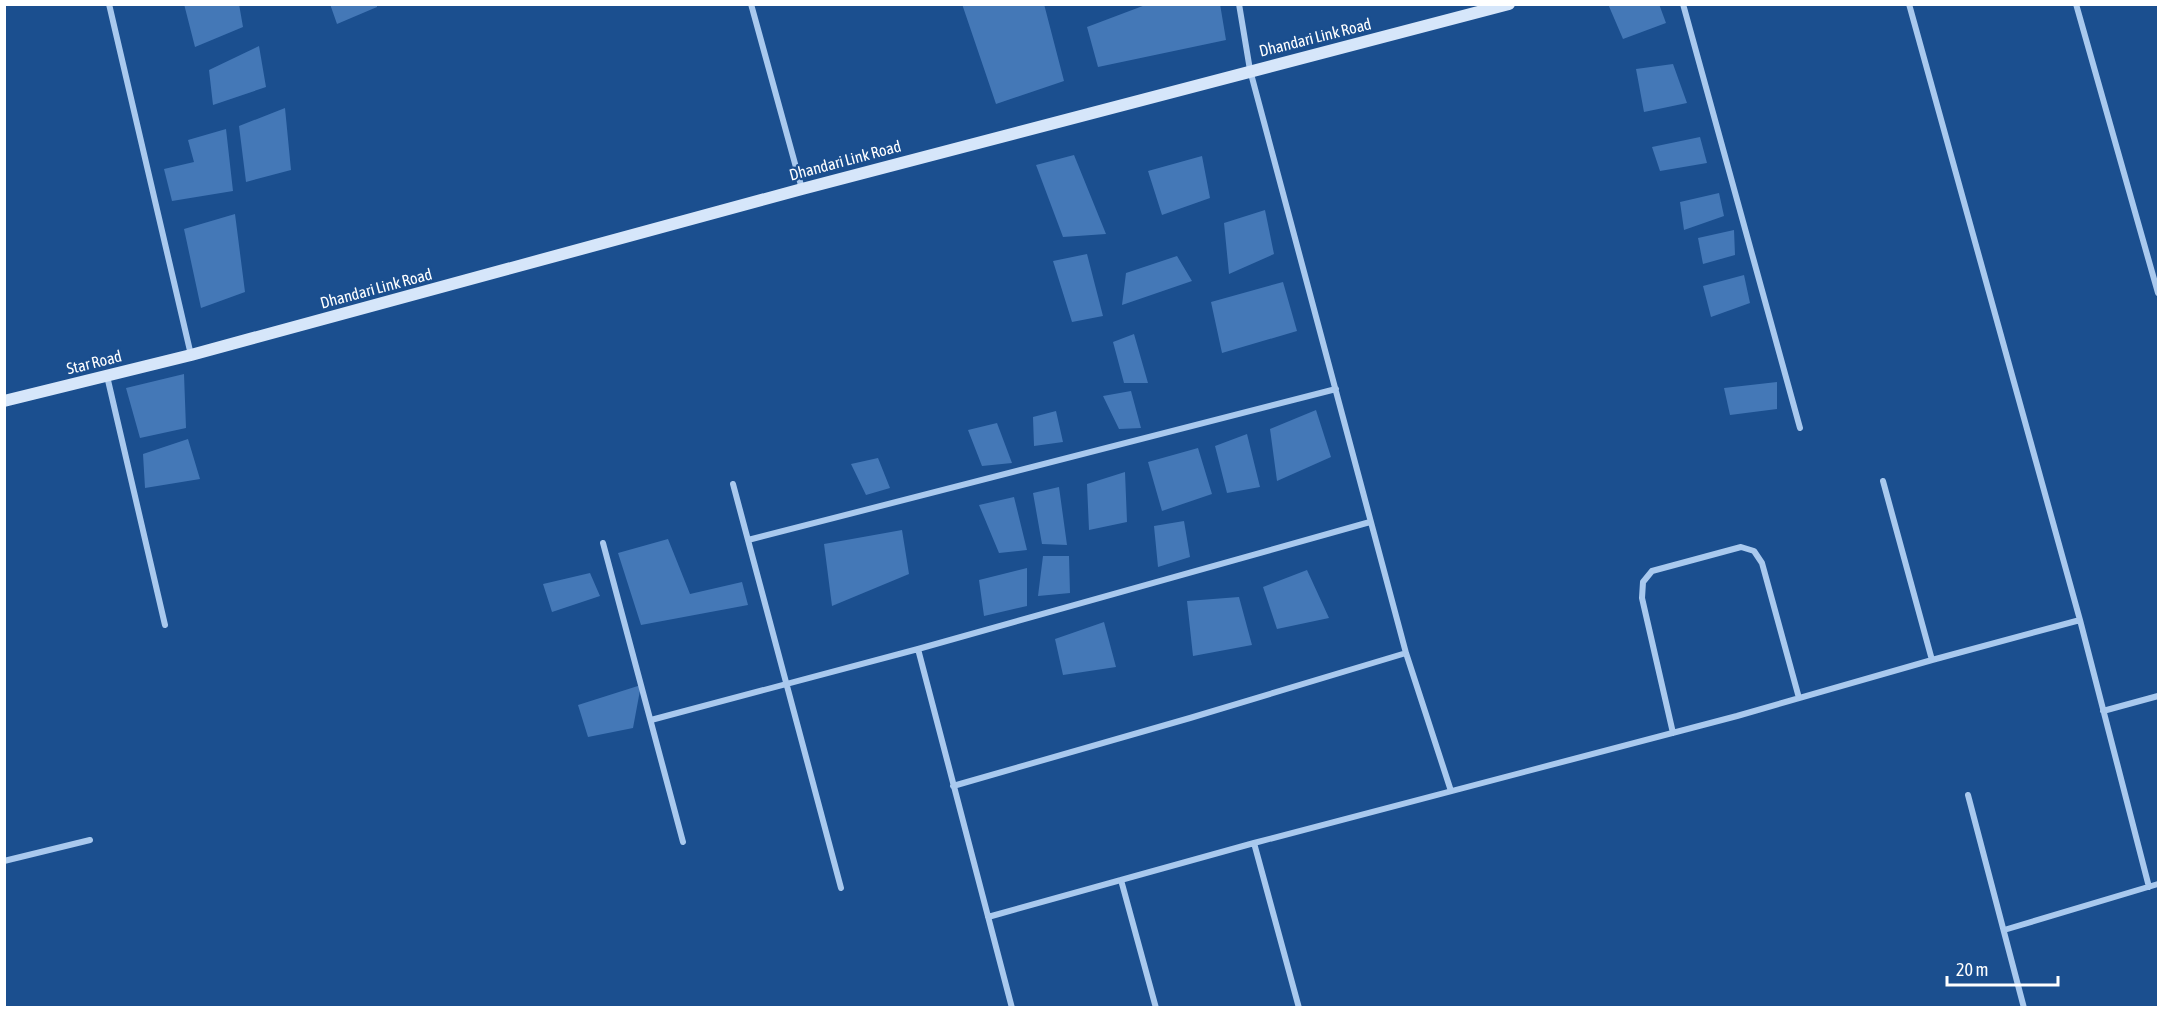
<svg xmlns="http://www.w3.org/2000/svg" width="2163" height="1012" viewBox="0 0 2163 1012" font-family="'Asap Condensed',sans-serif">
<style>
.building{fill:#4478b7}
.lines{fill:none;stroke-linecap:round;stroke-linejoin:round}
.street{stroke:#a9c9ee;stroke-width:6}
.secondary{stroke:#d6e6fa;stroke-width:12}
.labels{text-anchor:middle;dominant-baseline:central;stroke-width:4.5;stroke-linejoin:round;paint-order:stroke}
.street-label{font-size:16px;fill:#fff;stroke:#1b4f8f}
</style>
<rect width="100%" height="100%" fill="#1b4f8f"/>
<path class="building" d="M184,4H239L243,27L195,47Z
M330,4H377V7L337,24Z
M962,4H1044L1064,81L996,104Z
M1148,4H1220L1226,40L1098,67L1087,27Z
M1608,4H1659L1666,23L1623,39Z
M259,46L266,87L213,105L209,70Z
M1673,64L1687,103L1644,112L1636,69Z
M285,108L291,170L246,182L239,126Z
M226,129L233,191L172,201L164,169L194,162L188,140Z
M1700,137L1707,163L1660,171L1652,147Z
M1074,155L1106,234L1063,237L1036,165Z
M1202,156L1210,198L1162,215L1148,171Z
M1719,193L1724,216L1684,230L1680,202Z
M1265,210L1274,254L1229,274L1224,223Z
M235,214L245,292L201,308L184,229Z
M1734,230L1735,255L1703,264L1698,238Z
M1087,254L1103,316L1072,322L1053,261Z
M1177,256L1192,281L1122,305L1126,273Z
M1744,275L1750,303L1711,317L1703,286Z
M1283,282L1297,331L1222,353L1211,302Z
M1134,334L1148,383H1124L1113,342Z
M184,374L186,428L140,438L126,388Z
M1777,382V409L1730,415L1724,388Z
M1131,391L1141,428L1119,429L1103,396Z
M1316,410L1331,457L1277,481L1270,429Z
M1056,411L1063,442L1034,446L1033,417Z
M997,423L1012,463L982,466L968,430Z
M1247,434L1260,487L1227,493L1215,446Z
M188,439L200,479L145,488L143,454Z
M1198,448L1212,494L1162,511L1148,462Z
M878,458L890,488L866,495L851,464Z
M1125,472L1127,522L1089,530L1087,484Z
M1059,487L1067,545L1042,544L1033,493Z
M1014,497L1027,550L999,553L979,505Z
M1184,521L1190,557L1158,567L1154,526Z
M902,530L909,574L832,606L824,544Z
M668,539L690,594L742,582L748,605L641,625L618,553Z
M1043,556H1069L1070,593L1038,596Z
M1027,568V606L984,616L979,580Z
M1307,570L1329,618L1277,629L1263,587Z
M590,573L600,596L552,612L543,584Z
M1239,597L1252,645L1193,656L1187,601Z
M1104,622L1116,667L1063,675L1055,639Z
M641,685L633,728L588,737L578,705Z"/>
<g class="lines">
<path class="street" d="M109,4L191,355
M751,4L802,189
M1239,4L1250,70L1406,653L1451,791
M1683,4L1800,428
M1909,4L2080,620L2149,887
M2076,4L2158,293
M107,376L165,625
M1883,481L1932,660
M733,484L841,888
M748,540L1336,389
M603,543L683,842
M918,649L1012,1008
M2103,711L2158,696
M651,720L918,649L1370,522
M1673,733L1642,598L1643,582L1652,571L1741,547L1754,551L1762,563L1799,698
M953,786L1190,718L1406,653
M1968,795L2024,1008
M1254,843L1299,1008
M4,861L90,840
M1121,880L1156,1008
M988,917L1254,843L1737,716L1932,660L2080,620
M2004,930L2158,884"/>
<path class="secondary" d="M4,401L191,355L802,189L1509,4"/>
</g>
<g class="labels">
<g class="street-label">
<text transform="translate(1315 37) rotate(-14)">Dhandari Link Road</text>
<text transform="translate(845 160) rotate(-15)">Dhandari Link Road</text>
<text transform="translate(376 288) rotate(-15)">Dhandari Link Road</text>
<text transform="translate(94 362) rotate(-14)">Star Road</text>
</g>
</g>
<rect width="2163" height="1012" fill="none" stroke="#ffffff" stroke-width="12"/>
<path d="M1947 976v9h111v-9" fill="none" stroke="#ffffff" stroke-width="3"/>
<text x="1956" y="976" font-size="18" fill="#ffffff" stroke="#1b4f8f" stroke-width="4.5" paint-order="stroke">20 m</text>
</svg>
